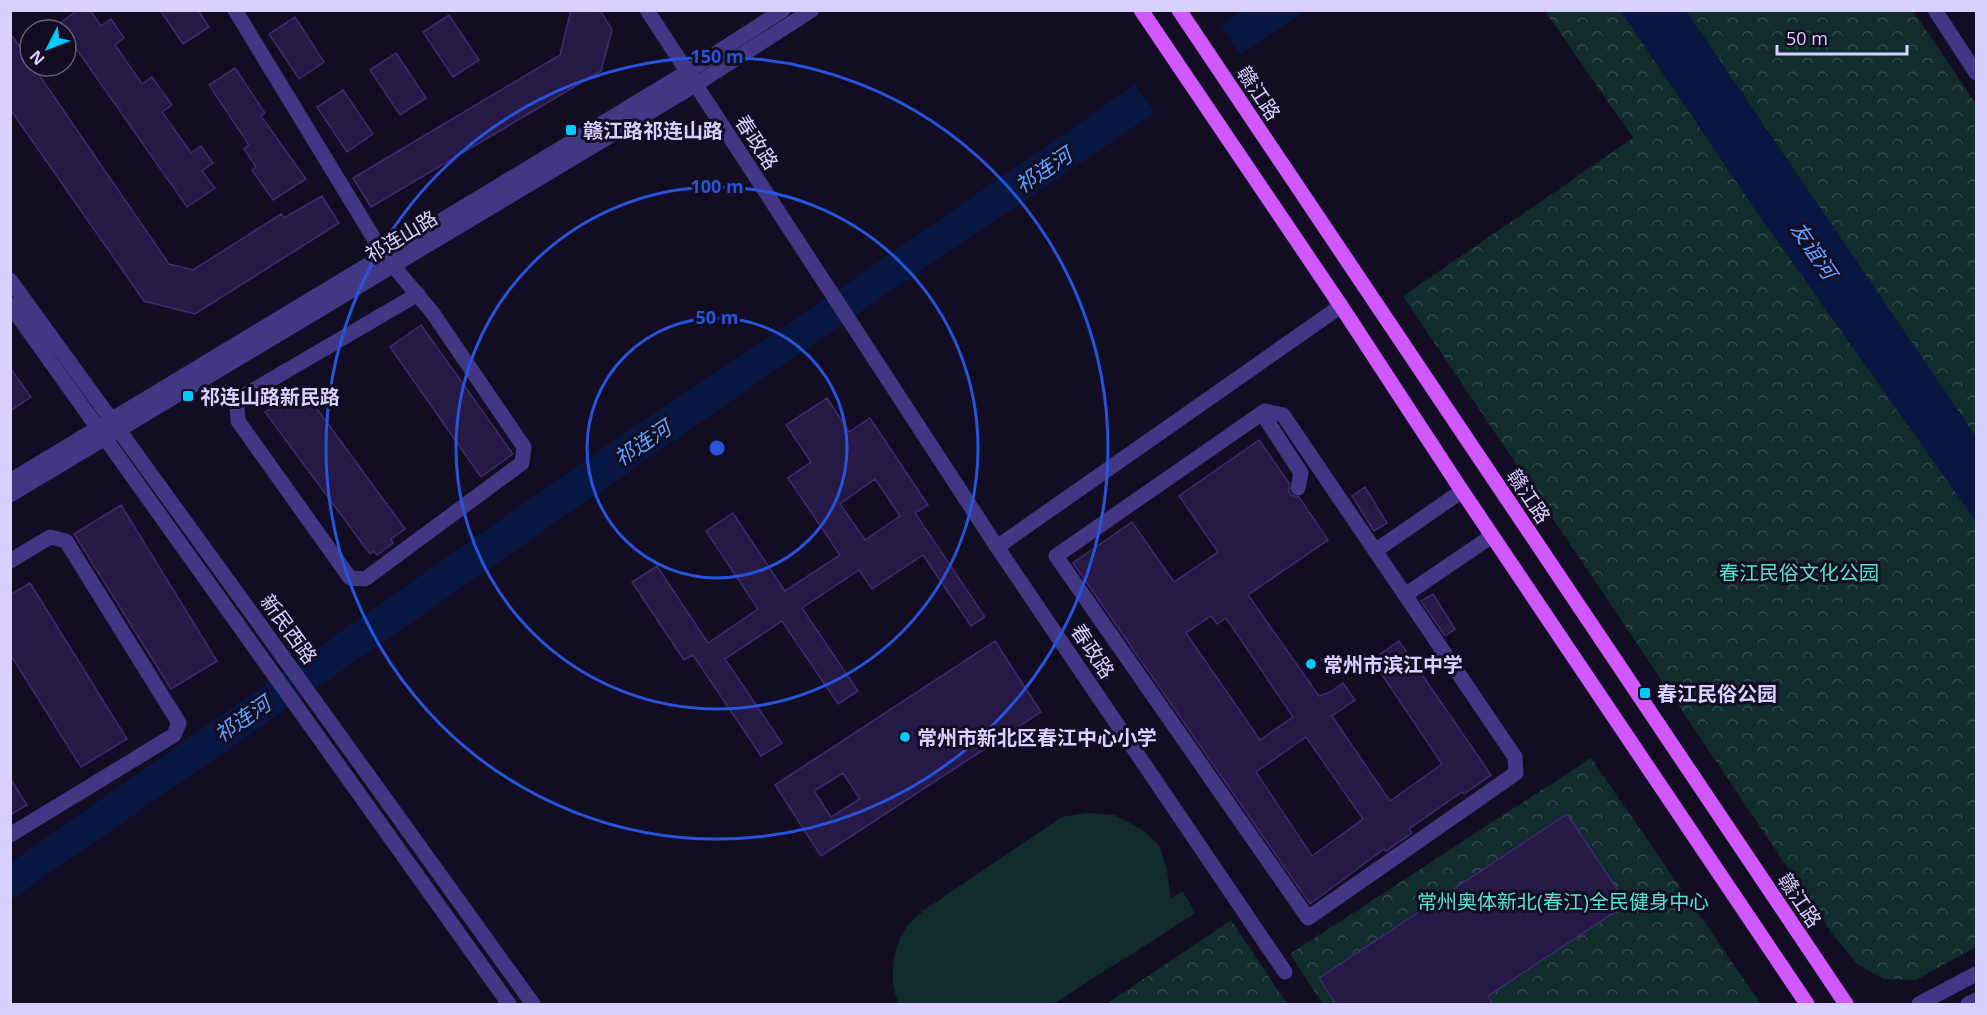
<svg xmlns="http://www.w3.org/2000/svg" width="1987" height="1015" viewBox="0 0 1987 1015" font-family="'Open Sans','Noto Sans SC',sans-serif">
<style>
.park{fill:url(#park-crowns)}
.pitch{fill:#102c2d}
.water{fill:#081741}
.pier{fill:#130d23}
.building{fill:#261945;stroke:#3f2a71;stroke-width:1.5;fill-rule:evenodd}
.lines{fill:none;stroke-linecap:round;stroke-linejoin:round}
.minor{stroke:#413784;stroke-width:15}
.major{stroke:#d157ff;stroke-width:15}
.ring{fill:none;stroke:#2654da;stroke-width:3}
.poi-dot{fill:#00c9fb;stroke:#130d23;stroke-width:2}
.labels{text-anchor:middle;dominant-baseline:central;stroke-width:6;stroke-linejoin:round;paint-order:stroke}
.street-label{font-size:20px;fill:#dad0ff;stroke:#130d23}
.poi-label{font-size:20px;font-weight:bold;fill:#dad0ff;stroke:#130d23;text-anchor:start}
.park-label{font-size:20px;fill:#58e2cd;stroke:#130d23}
.water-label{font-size:21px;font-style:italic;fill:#5ea4ff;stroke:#130d23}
.centre{fill:#2654da;stroke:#130d23;stroke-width:3}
.ring-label{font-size:18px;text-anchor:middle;font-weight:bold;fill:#2654da;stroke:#130d23;stroke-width:6;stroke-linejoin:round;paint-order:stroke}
</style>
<defs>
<pattern id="park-crowns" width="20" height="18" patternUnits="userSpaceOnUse" patternTransform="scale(1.5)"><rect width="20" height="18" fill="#102c2d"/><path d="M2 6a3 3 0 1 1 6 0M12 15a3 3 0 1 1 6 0" fill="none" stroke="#324a4c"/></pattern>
</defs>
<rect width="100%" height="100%" fill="#130d23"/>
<path class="park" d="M1545,11H1621L1755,209L1976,521V947L1916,980L1884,979L1857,964L1833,935L1403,296L1633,138Z
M1686,11H1913L1976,104V437Z
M1591,758L1761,1004H1323L1290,954Z
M1231,920L1287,1004H1106Z"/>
<path class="pitch" d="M1087,813L1114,815L1141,829L1159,845L1167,870L1171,898L1182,891L1196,913L1053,1004H899C888,981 892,949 906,928C910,921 918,916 923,911L1062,817Z"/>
<path class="water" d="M1242,11H1305L835,329L11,900L10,863L597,452L813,307Z
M1621,11H1686L1976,437V521L1755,209Z"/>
<path class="pier" d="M1218,23L1241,56L1156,114L1133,82Z"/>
<path class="building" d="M78,10H90L101,26L111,19L124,38L115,45L142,84L152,77L172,105L162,112L191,153L201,146L213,163L202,171L215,188L187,207L66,34V30H63L59,24Z
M160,10H198L209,27L183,44Z
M571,10H600L612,30L601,71L371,207L353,178L560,55Z
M449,15L479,60L453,77L423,32Z
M295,17L324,62L299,79L269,34Z
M10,33L30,61V66H33L169,264L193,270L281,214L284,218L322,196L339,223L195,314L144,301L10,109Z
M396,53L426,98L400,115L370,70Z
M235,68L265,113L261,116L306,179L273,200L252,170L256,167L244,149L249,145L209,85Z
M343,90L373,134L347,152L317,107Z
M421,325L513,454L481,477L390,347Z
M10,368L31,397L10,411Z
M301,387L405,529L391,539L393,543L377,555L374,551L370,554L265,412L271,408L267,404L284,392L288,397Z
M827,398L849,432L870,418L928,505L915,513L985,617L971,626L923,555L872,589L859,570L802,608L858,691L838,704L782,621L725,659L782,743L761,756L693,655L684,660L632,582L657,566L708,643L758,609L706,531L733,513L785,591L840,555L788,478L811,462L786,425ZM875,479L900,516L865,540L840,504Z
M1259,440L1289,483V491L1291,495L1299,497L1328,540L1248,595L1319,696L1330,692L1343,683L1355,700L1332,716L1390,801L1442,764L1372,660L1399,641L1491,775L1464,794L1462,792L1409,829L1412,833L1386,851L1384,849L1310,904L1073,563L1132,522L1174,582L1218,552L1179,496ZM1211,616L1217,624L1226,618L1293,717L1260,740L1186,633ZM1306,737L1363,819L1312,856L1256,772Z
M1365,487L1387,523L1374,531L1352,496Z
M121,505L217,661L171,689L74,534Z
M30,583L127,739L81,767L10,654V595Z
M1433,594L1455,629L1445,636L1421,601Z
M995,641L1041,712L821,856L775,785ZM843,773L860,799L831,817L814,791Z
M10,778L27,805L10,815Z
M1567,814L1627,904L1488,996L1493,1005H1336L1319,978Z"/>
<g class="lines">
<path class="minor" d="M235,10L384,255C400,274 416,293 432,312L524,447L522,463L365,579L350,578L238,421L237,406L245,395L418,294
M647,10L997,547L1285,972
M1935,10L1976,73
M10,280C184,521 361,762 533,1004
M10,305L509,1004
M1265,411L1283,415L1515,757L1516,773L1308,918L1056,556Z
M1262,413L1301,473L1298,488
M10,481L687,72L783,10
M10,495L695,85L812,10
M997,547L1341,306
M1375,551L1462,491
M10,561L50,537L66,541L179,723L174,735L10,835
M1405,595L1492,536
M1919,1004L1976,974
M1968,1004L1976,1000"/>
<path class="major" d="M1141,10L1341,306L1462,491L1807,1004
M1179,10L1846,1004"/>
</g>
<g class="ring">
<circle cx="717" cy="448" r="130"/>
<circle cx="717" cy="448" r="261"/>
<circle cx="717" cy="448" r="391"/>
</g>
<g class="poi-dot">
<rect x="565" y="124" width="12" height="12" rx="3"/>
<rect x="182" y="390" width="12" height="12" rx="3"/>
<circle cx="1311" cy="664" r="6"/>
<rect x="1639" y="687" width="12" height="12" rx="3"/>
<circle cx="905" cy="737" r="6"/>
</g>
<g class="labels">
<g class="street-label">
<text transform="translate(1259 93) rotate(56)">赣江路</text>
<text transform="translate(757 142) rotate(57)">春政路</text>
<text transform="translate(401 236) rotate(-31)">祁连山路</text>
<text transform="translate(1529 496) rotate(56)">赣江路</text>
<text transform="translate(289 629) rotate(54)">新民西路</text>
<text transform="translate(1093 651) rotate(56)">春政路</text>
<text transform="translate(1800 900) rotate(56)">赣江路</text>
</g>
<g class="poi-label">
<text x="583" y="130">赣江路祁连山路</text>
<text x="200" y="396">祁连山路新民路</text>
<text x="1323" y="664">常州市滨江中学</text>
<text x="1657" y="693">春江民俗公园</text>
<text x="917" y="737">常州市新北区春江中心小学</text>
</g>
<g class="park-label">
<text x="1799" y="572">春江民俗文化公园</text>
<text x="1563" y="901">常州奥体新北(春江)全民健身中心</text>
</g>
<g class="water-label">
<text transform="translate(1043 170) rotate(-34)">祁连河</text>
<text transform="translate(1814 250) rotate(56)">友谊河</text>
<text transform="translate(642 443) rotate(-34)">祁连河</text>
<text transform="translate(242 719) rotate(-35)">祁连河</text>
</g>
</g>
<circle cx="717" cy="448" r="9" class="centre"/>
<g class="ring-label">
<text x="717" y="63">150 m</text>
<text x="717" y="193">100 m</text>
<text x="717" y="324">50 m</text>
</g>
<rect width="1987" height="1015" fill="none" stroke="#dad0ff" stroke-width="24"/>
<g transform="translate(48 48) rotate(228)"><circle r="28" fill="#130d23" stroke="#635b7b" stroke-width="1.5"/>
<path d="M0-4.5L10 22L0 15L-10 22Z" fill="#00c9fb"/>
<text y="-9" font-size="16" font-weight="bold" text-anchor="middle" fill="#dad0ff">N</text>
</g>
<path d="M1777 45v9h130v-9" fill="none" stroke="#dad0ff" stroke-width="3"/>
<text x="1786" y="45" font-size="18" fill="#dad0ff" stroke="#130d23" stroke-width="4.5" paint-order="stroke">50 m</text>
</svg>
